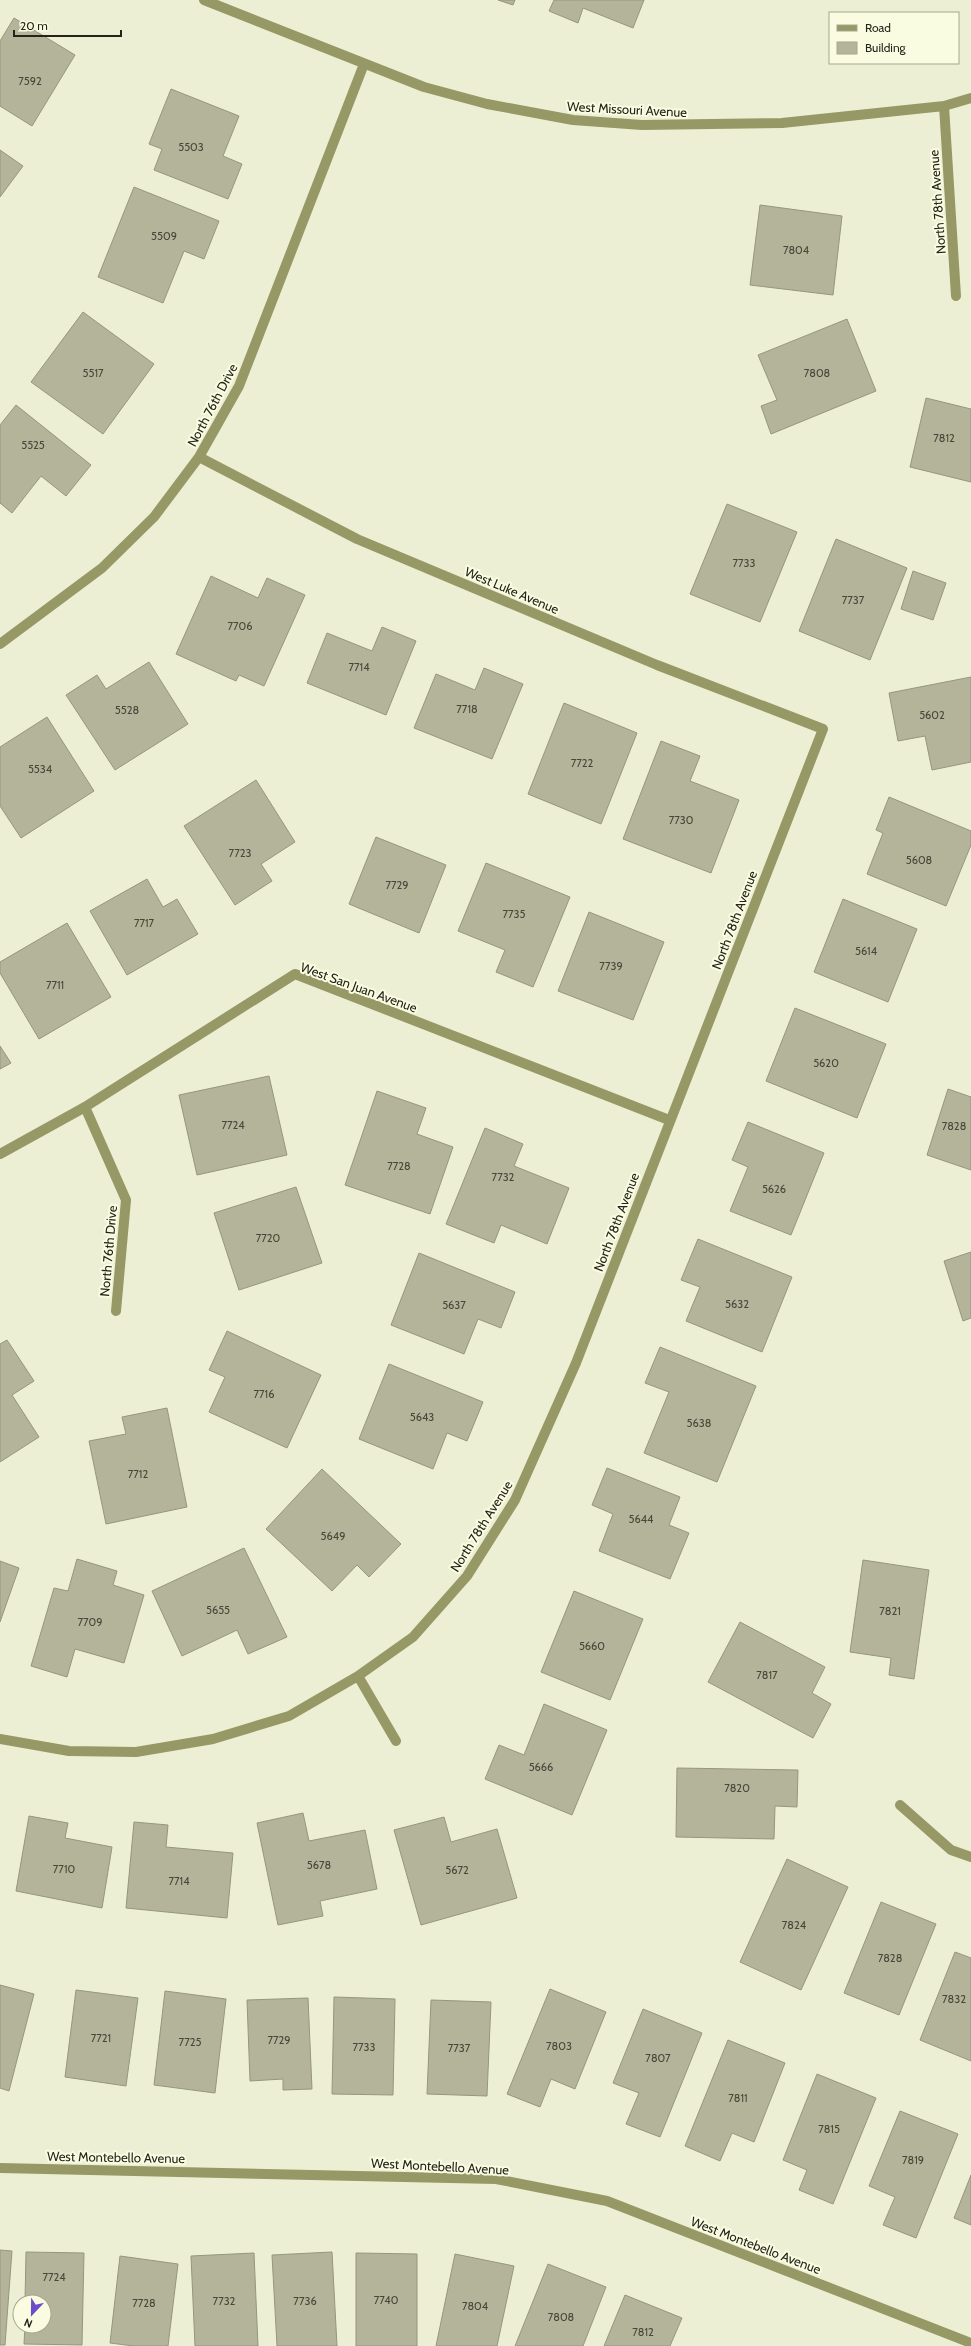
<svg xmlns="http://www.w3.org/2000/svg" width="971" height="2346" viewBox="0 0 971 2346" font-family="Cabin,sans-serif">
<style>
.building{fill:#b3b49a;stroke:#95967e}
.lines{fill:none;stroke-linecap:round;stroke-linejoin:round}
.street{stroke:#969866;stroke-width:10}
.labels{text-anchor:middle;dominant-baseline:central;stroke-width:4;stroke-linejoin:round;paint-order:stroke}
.number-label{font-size:11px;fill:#48483a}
.street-label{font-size:13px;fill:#24241a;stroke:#fafce1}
</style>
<rect width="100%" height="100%" fill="#edefd4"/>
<path class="building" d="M498,0H515L513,5Z
M554,0H644L633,28L583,8L578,23L549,11Z
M14,18L75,55L32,126L0,106V41Z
M171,89L239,116L223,156L242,164L228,199L154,170L162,149L149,144Z
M0,150L23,166L0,197Z
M134,187L219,221L204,259L184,251L163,303L98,277Z
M760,205L842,216L833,295L750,285Z
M83,312L154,364L103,434L31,382Z
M847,319L876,391L771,434L761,406L777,400L758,355Z
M926,398L971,409V482L910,467Z
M16,405L91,465L66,496L41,476L12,513L0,503V425Z
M727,504L797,532L760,622L690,594Z
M836,539L907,568L870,660L799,631Z
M913,571L946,583L933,620L901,609Z
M211,576L258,598L267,578L305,595L264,686L239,675L236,681L176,654Z
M382,627L416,641L386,715L307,683L327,633L372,651Z
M149,662L188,724L115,770L66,695L97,675L106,689Z
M484,668L523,684L492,759L414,728L436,674L475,690Z
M971,677V762L932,770L925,736L898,741L889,693Z
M564,703L637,733L601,824L528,794Z
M47,717L94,791L21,838L0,806V747Z
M661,741L700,756L690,781L739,800L711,873L623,839Z
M256,780L295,842L261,864L272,881L235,905L184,826Z
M889,797L971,831V845L946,906L867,874L883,833L876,830Z
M376,837L446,865L419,933L349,904Z
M486,863L570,897L533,987L496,972L505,950L458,931Z
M147,879L163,907L177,899L198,934L127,975L90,911Z
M843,899L917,929L888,1002L814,972Z
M589,912L664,942L633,1020L558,991Z
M67,923L111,997L39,1039L0,973V962Z
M795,1008L886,1044L857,1118L766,1081Z
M0,1046L11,1063L0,1069Z
M269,1076L287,1155L197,1175L179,1095Z
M948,1089L971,1097V1170L927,1155Z
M377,1091L426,1108L417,1134L453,1147L430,1214L345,1185Z
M748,1122L824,1153L791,1235L730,1211L748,1167L732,1160Z
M485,1128L523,1144L514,1166L569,1188L547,1244L501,1225L494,1243L446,1224Z
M296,1187L322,1263L239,1290L214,1213Z
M698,1239L792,1277L762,1352L686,1321L700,1287L681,1280Z
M971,1252V1318L963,1321L944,1261Z
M419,1253L515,1292L501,1328L478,1319L464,1354L391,1325Z
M227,1331L321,1375L287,1448L209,1412L225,1377L209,1370Z
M7,1340L34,1381L12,1395L39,1437L0,1462V1344Z
M660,1347L756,1386L717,1482L644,1453L669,1392L645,1383Z
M389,1364L483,1402L467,1441L447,1433L433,1469L359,1439Z
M167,1408L187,1507L106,1524L89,1441L126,1434L122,1417Z
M607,1468L680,1497L669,1525L689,1533L670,1579L599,1551L613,1514L592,1505Z
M322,1469L401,1544L369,1577L357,1565L332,1591L266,1529Z
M244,1548L287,1637L248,1654L237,1630L182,1656L152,1591Z
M77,1559L117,1571L113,1585L144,1595L124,1663L75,1649L67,1677L31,1666L54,1588L68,1591Z
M863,1560L929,1570L914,1679L889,1675L891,1658L850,1652Z
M0,1561L19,1568L0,1622Z
M574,1591L643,1619L610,1700L541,1672Z
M740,1622L825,1667L812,1693L831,1704L813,1738L708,1682Z
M544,1704L607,1730L572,1815L485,1779L499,1745L524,1755Z
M677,1768L798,1770L797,1807L775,1806L774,1839L676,1837Z
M303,1813L309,1841L365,1830L377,1889L320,1901L323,1916L278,1925L257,1823Z
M29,1816L68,1823L65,1838L112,1847L102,1908L16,1891Z
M444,1817L451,1842L497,1829L517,1898L421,1925L394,1830Z
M134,1822L168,1825L166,1847L233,1853L227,1918L126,1908Z
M787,1859L848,1887L801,1990L740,1962Z
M881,1902L936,1924L899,2015L844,1993Z
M955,1952L971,1958V2061L920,2040Z
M0,1985L34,1994L9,2091L0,2088Z
M550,1989L606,2012L575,2089L551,2079L540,2107L507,2094Z
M76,1990L138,1998L126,2086L65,2077Z
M165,1991L226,1999L215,2093L154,2085Z
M334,1997L395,1999L393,2095L332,2094Z
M308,1998L312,2089L283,2090V2079L250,2081L247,2000Z
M431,2000L491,2002L487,2096L427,2094Z
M643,2009L702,2033L660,2137L626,2124L639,2093L613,2083Z
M728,2040L785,2063L754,2142L732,2133L720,2161L685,2146Z
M817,2074L876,2098L833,2204L799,2190L807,2170L783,2160Z
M900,2111L958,2134L916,2238L883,2225L895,2197L869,2186Z
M971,2175V2225L954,2218Z
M0,2250L12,2251L5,2345H0Z
M26,2252L84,2253L82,2345L24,2344L25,2326H44V2302H25Z
M332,2252L337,2346H277L272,2255Z
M254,2253L258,2346H195L191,2256Z
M356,2253L417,2254V2346H356Z
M455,2254L514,2266L497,2346H436Z
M120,2256L178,2264L168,2346H134L110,2343Z
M548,2264L606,2287L583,2346H515Z
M625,2295L682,2318L670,2346H604Z"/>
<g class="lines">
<path class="street" d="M204,0L424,87L487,104L573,120L642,125L782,123L944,106L971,98
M944,106L956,296
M0,644L102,568L154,517L199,457L239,386L364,64
M85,1107L126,1200L116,1311
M0,1154L85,1107L295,974L669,1120
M358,1676L396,1741
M0,1739L69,1751L136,1752L213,1739L289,1716L358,1676L413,1637L467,1576L515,1500L576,1363L823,729L657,665L357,539L199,457
M900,1805L951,1850L971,1857
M0,2168L496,2179L607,2201L971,2343"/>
</g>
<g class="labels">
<g class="number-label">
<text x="30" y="81">7592</text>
<text x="191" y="147">5503</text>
<text x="164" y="236">5509</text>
<text x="796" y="250">7804</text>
<text x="93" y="373">5517</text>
<text x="817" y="373">7808</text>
<text x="944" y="438">7812</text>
<text x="33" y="445">5525</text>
<text x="744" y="563">7733</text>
<text x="853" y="600">7737</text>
<text x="240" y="626">7706</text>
<text x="359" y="667">7714</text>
<text x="467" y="709">7718</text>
<text x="127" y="710">5528</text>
<text x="932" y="715">5602</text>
<text x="582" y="763">7722</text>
<text x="40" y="769">5534</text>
<text x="681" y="820">7730</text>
<text x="240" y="853">7723</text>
<text x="919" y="860">5608</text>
<text x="397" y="885">7729</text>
<text x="514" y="914">7735</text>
<text x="144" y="923">7717</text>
<text x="866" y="951">5614</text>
<text x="611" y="966">7739</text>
<text x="55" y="985">7711</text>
<text x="826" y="1063">5620</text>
<text x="233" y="1125">7724</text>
<text x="954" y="1126">7828</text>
<text x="399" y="1166">7728</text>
<text x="503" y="1177">7732</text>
<text x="774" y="1189">5626</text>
<text x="268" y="1238">7720</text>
<text x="737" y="1304">5632</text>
<text x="454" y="1305">5637</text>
<text x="264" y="1394">7716</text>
<text x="422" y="1417">5643</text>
<text x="699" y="1423">5638</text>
<text x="138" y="1474">7712</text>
<text x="641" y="1519">5644</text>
<text x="333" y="1536">5649</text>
<text x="218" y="1610">5655</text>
<text x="890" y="1611">7821</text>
<text x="90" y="1622">7709</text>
<text x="592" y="1646">5660</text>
<text x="767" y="1675">7817</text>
<text x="541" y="1767">5666</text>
<text x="737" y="1788">7820</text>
<text x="319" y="1865">5678</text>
<text x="64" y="1869">7710</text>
<text x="457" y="1870">5672</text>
<text x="179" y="1881">7714</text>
<text x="794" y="1925">7824</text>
<text x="890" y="1958">7828</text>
<text x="954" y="1999">7832</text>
<text x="101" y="2038">7721</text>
<text x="279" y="2040">7729</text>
<text x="190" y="2042">7725</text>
<text x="559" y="2046">7803</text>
<text x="364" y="2047">7733</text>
<text x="459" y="2048">7737</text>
<text x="658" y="2058">7807</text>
<text x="738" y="2098">7811</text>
<text x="829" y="2129">7815</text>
<text x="913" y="2160">7819</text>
<text x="54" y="2277">7724</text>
<text x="386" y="2300">7740</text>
<text x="224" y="2301">7732</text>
<text x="305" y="2301">7736</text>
<text x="144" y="2303">7728</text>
<text x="475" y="2306">7804</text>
<text x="561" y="2317">7808</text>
<text x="643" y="2332">7812</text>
</g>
<g class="street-label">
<text transform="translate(627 109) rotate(3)">West Missouri Avenue</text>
<text transform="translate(937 202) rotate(-94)">North 78th Avenue</text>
<text transform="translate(212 405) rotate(-62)">North 76th Drive</text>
<text transform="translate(512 590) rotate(23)">West Luke Avenue</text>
<text transform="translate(734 920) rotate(-69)">North 78th Avenue</text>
<text transform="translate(359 987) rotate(20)">West San Juan Avenue</text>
<text transform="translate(616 1222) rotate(-69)">North 78th Avenue</text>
<text transform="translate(108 1251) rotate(-85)">North 76th Drive</text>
<text transform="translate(481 1526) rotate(-58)">North 78th Avenue</text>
<text transform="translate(116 2157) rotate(1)">West Montebello Avenue</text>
<text transform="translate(440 2166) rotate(3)">West Montebello Avenue</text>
<text transform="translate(756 2245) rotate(21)">West Montebello Avenue</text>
</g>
</g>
<rect x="829" y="12" width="130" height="52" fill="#fafce1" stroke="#a4a691"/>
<rect x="837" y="25" width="20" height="6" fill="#969866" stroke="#a4a691"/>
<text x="865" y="32" font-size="12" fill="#24241a">Road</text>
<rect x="837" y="42" width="20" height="12" fill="#b3b49a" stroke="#a4a691"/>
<text x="865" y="52" font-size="12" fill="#24241a">Building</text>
<g transform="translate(32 2314) rotate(202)"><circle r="19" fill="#fafce1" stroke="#a4a691"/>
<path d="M0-3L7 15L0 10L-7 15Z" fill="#6a4dc7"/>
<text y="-6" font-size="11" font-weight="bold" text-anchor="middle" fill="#24241a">N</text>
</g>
<path d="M14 30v6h107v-6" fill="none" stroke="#24241a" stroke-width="2"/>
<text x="20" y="30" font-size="12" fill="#24241a" stroke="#fafce1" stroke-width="3" paint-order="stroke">20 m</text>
</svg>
